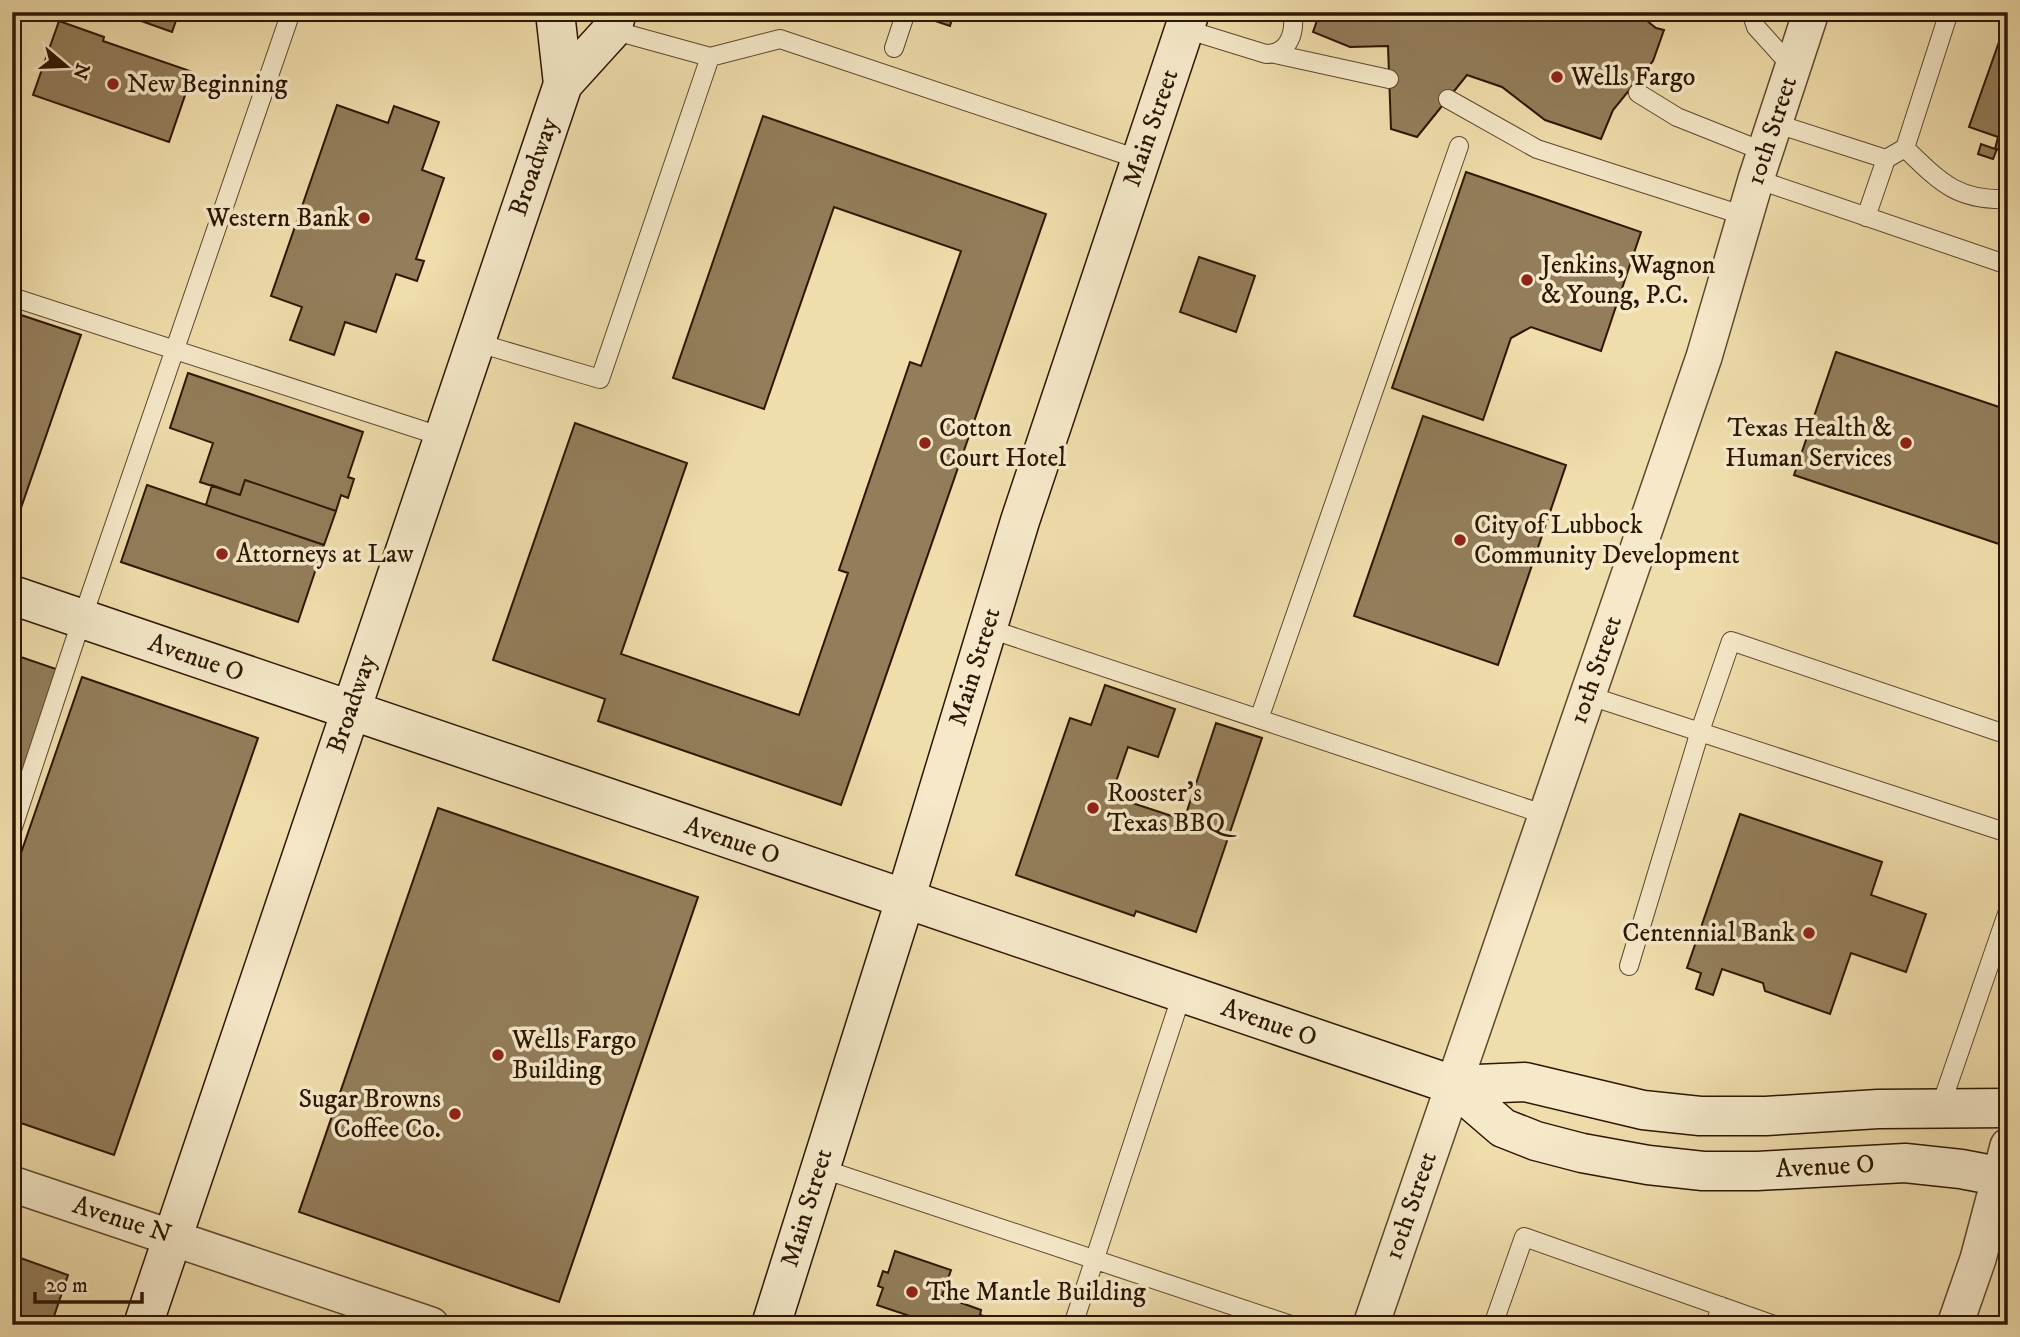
<svg xmlns="http://www.w3.org/2000/svg" width="2020" height="1337" viewBox="0 0 2020 1337" font-family="'IM FELL DW Pica',serif">
<style>
.building{fill:#937d5a;stroke:#2e1602;stroke-width:2}
.lines{fill:none;stroke-linecap:round;stroke-linejoin:round}
.lane-casing{stroke:#5e482c;stroke-width:20}
.street-casing{stroke:#5e482c;stroke-width:38}
.secondary-casing{stroke:#2e1602;stroke-width:41}
.lane{stroke:#f5e9c9;stroke-width:18}
.street{stroke:#f5e9c9;stroke-width:35}
.secondary{stroke:#f5e9c9;stroke-width:38}
.poi-dot{fill:#8f2418;stroke:#f5e9c9;stroke-width:2.5}
.labels{text-anchor:middle;dominant-baseline:central;stroke-width:7;stroke-linejoin:round;paint-order:stroke}
.poi-label{font-size:26px;fill:#2e1602;stroke:#f5e9c9;text-anchor:start}
.street-label{font-size:26px;fill:#2e1602;stroke:#f5e9c9}
</style>
<rect width="100%" height="100%" fill="#f0ddac"/>
<filter id="stains"><feTurbulence type="fractalNoise" baseFrequency=".00286" numOctaves="4"/><feColorMatrix values="0 0 0 0 .2 0 0 0 0 .09 0 0 0 0 .02 0 0 0 .5 -.17"/></filter>
<radialGradient id="worn" r=".72"><stop offset=".6" stop-color="#630" stop-opacity="0"/><stop offset="1" stop-color="#630" stop-opacity=".3"/></radialGradient>
<path class="building" d="M116,12H179L172,32Z
M925,12H954L950,26L923,17Z
M1320,12H1636L1656,28L1664,30L1653,61L1613,110L1601,139L1545,120L1502,87L1467,75L1417,137L1391,129L1388,46L1350,47L1313,32Z
M59,21L104,37L103,41L193,72L169,142L33,95Z
M2005,25L2008,26V153L1997,149L1993,159L1978,154L1981,144L1995,149L1998,137L1969,127Z
M337,105L388,123L394,106L439,122L422,170L444,178L416,259L424,261L417,281L396,274L376,332L345,322L334,355L290,340L302,307L271,296Z
M763,116L1046,214L841,805L598,721L605,699L493,660L575,423L687,463L621,654L799,715L848,573L839,570L910,362L921,366L961,251L834,207L764,409L673,378Z
M1466,172L1641,232L1601,351L1531,327L1511,338L1483,420L1392,388Z
M1199,257L1255,276L1236,332L1180,312Z
M12,312L81,335L14,528H12Z
M1836,352L2008,410V547L1794,475Z
M188,373L363,432L348,477L354,479L348,498L341,495L336,511L245,480L240,495L200,482L213,443L170,428Z
M1423,416L1566,465L1498,665L1354,616Z
M245,480L336,511L324,545L206,505L212,485L240,495Z
M147,485L324,545L298,622L121,562Z
M12,654L59,670L12,804Z
M82,677L258,738L114,1155L12,1120V879Z
M1105,685L1175,709L1158,757L1128,747L1111,796L1184,820L1216,723L1262,738L1196,932L1136,911L1134,916L1016,875L1070,718L1091,725Z
M438,808L698,897L559,1302L299,1212Z
M1740,814L1882,862L1871,895L1926,914L1906,972L1851,953L1830,1014L1765,991L1763,983L1722,969L1713,995L1696,989L1701,973L1687,968Z
M895,1251L951,1270L942,1296L981,1310L980,1315L991,1318L988,1325H913L916,1318L877,1305L883,1288L878,1286L883,1271L888,1273Z
M12,1255L68,1275L51,1325H12Z"/>
<g class="lines">
<g class="lane-casing">
<path id="lane" d="M1751,12L1756,27L1793,68
M1185,29L1266,54C1289,54 1296,32 1292,12
M612,30L710,57L780,39L1141,160
M894,48L906,12
M1275,54L1389,79
M1638,93L1677,117L1765,152
M1448,99L1537,149L1745,216
M1774,123L1886,159L1905,148L1949,12
M1905,148C1940,182 1957,201 2008,199
M1756,179L2008,265
M1866,217L1886,159
M12,297L443,437
M475,342L600,379L710,57
M987,628L1546,815
M1587,695L2008,833
M1259,719L1459,146
M12,830L82,619L291,12
M1629,966L1700,731L1731,641L2008,735
M1940,1108L2008,911
M820,1168L1291,1325
M1073,1325L1182,994
M1493,1325L1524,1237L1774,1325
M1715,1325L1721,1306"/>
</g>
<g class="street-casing">
<path id="street" d="M12,1184L431,1325
M1371,1325L1704,357L1756,179L1811,12
M1955,1325L1978,1259L2008,1146"/>
</g>
<g class="secondary-casing">
<path id="secondary" d="M555,12L563,84
M12,595L1453,1085L1525,1082L1643,1110L1700,1116H1766L1878,1109L2008,1108
M1453,1085L1503,1128L1536,1141L1582,1153L1648,1165L1703,1171H1757L1905,1163L1961,1169L2008,1178
M143,1325L563,84L612,30L617,12
M771,1325L905,900L1020,521L1190,12"/>
</g>
<use href="#lane" class="lane"/>
<use href="#street" class="street"/>
<use href="#secondary" class="secondary"/>
</g>
<g class="poi-dot">
<circle cx="1557" cy="77" r="7"/>
<circle cx="113" cy="84" r="7"/>
<circle cx="364" cy="218" r="7"/>
<circle cx="1527" cy="280" r="7"/>
<circle cx="925" cy="443" r="7"/>
<circle cx="1906" cy="443" r="7"/>
<circle cx="1460" cy="540" r="7"/>
<circle cx="222" cy="554" r="7"/>
<circle cx="1093" cy="808" r="7"/>
<circle cx="1809" cy="933" r="7"/>
<circle cx="498" cy="1055" r="7"/>
<circle cx="455" cy="1114" r="7"/>
<circle cx="912" cy="1292" r="7"/>
</g>
<g class="labels">
<g class="poi-label">
<text x="1571" y="77">Wells Fargo</text>
<text x="127" y="84">New Beginning</text>
<text x="350" y="218" text-anchor="end">Western Bank</text>
<text x="1541" y="265">Jenkins, Wagnon<tspan x="1541" dy="30">&amp; Young, P.C.</tspan></text>
<text x="939" y="428">Cotton<tspan x="939" dy="30">Court Hotel</tspan></text>
<text x="1892" y="428" text-anchor="end">Texas Health &amp;<tspan x="1892" dy="30">Human Services</tspan></text>
<text x="1474" y="525">City of Lubbock<tspan x="1474" dy="30">Community Development</tspan></text>
<text x="236" y="554">Attorneys at Law</text>
<text x="1107" y="793">Rooster's<tspan x="1107" dy="30">Texas BBQ</tspan></text>
<text x="1795" y="933" text-anchor="end">Centennial Bank</text>
<text x="512" y="1040">Wells Fargo<tspan x="512" dy="30">Building</tspan></text>
<text x="441" y="1099" text-anchor="end">Sugar Browns<tspan x="441" dy="30">Coffee Co.</tspan></text>
<text x="926" y="1292">The Mantle Building</text>
</g>
<g class="street-label">
<text transform="translate(1151 128) rotate(-71)">Main Street</text>
<text transform="translate(1772 131) rotate(-72)">10th Street</text>
<text transform="translate(534 167) rotate(-71)">Broadway</text>
<text transform="translate(196 658) rotate(19)">Avenue O</text>
<text transform="translate(975 667) rotate(-73)">Main Street</text>
<text transform="translate(1596 670) rotate(-71)">10th Street</text>
<text transform="translate(352 704) rotate(-71)">Broadway</text>
<text transform="translate(732 841) rotate(19)">Avenue O</text>
<text transform="translate(1269 1023) rotate(19)">Avenue O</text>
<text transform="translate(1825 1167) rotate(-3)">Avenue O</text>
<text transform="translate(1411 1206) rotate(-71)">10th Street</text>
<text transform="translate(807 1208) rotate(-73)">Main Street</text>
<text transform="translate(122 1220) rotate(18)">Avenue N</text>
</g>
</g>
<rect width="2020" height="1337" fill="none" stroke="#f0ddac" stroke-width="42"/>
<rect x="14" y="14" width="1992" height="1309" fill="none" stroke="#2e1602" stroke-width="3.5"/>
<rect x="21" y="21" width="1978" height="1295" fill="none" stroke="#2e1602" stroke-width="2"/>
<g transform="translate(66 66) rotate(109)" stroke="#f5e9c9" stroke-width="5" paint-order="stroke">
<path d="M0-5L12 26L0 18L-12 26Z" fill="#2e1602"/>
<text y="-10" font-size="19" font-weight="bold" text-anchor="middle" fill="#2e1602">N</text>
</g>
<path d="M35 1292v10h107v-10" fill="none" stroke="#2e1602" stroke-width="3.5"/>
<text x="46" y="1292" font-size="21" fill="#2e1602" stroke="#f5e9c9" stroke-width="5" paint-order="stroke">20 m</text>
<rect width="100%" height="100%" filter="url(#stains)"/>
<rect width="100%" height="100%" fill="url(#worn)"/>
</svg>
